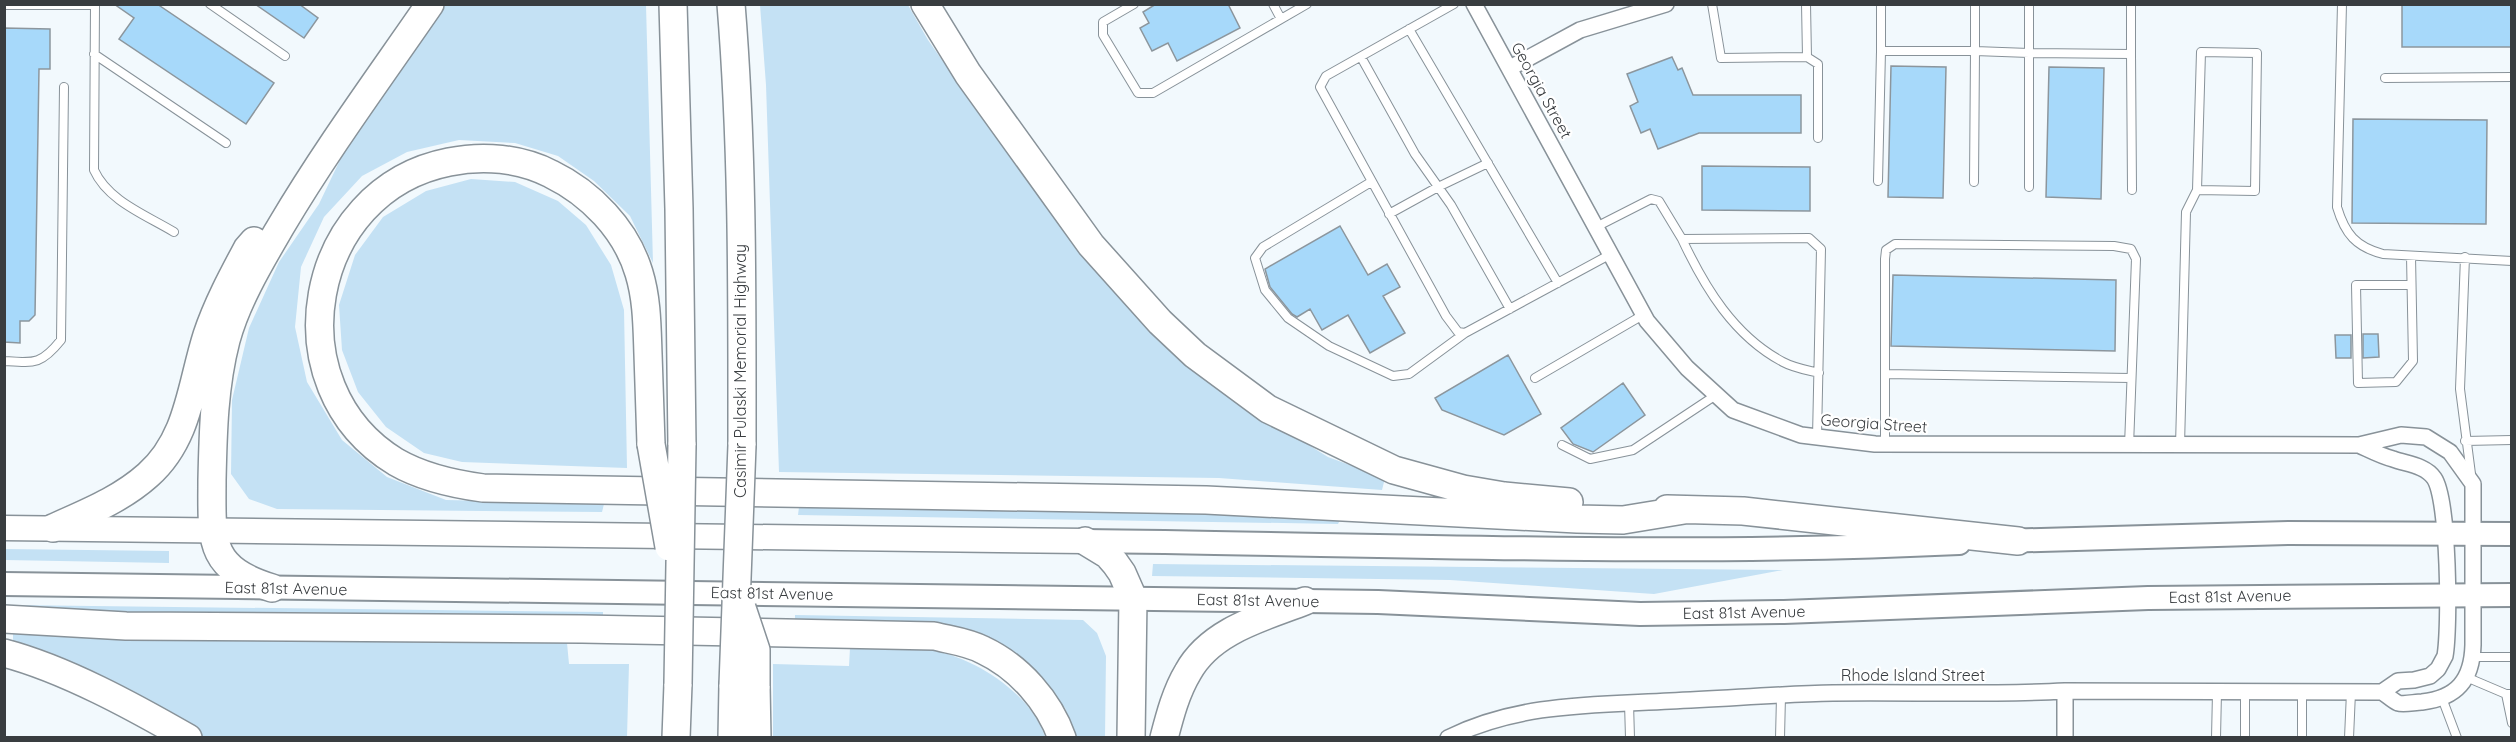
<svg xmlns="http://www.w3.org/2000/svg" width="2516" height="742" viewBox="0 0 2516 742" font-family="Quicksand,sans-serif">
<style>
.green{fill:#c4e1f4}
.building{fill:#a7d9fa;stroke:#8c969d;stroke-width:1.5}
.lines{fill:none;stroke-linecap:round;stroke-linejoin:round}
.service-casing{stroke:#889299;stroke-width:10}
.minor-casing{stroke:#889299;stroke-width:18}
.primary-casing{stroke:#889299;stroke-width:26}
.trunk-casing{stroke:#889299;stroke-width:27}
.motorway-casing{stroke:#889299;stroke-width:30}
.service{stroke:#fff;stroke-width:8}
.minor{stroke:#fff;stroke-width:15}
.primary{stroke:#fff;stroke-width:22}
.trunk{stroke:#fff;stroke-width:24}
.motorway{stroke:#fff;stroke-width:27}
.motorway-bridge-casing{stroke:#889299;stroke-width:30;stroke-linecap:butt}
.motorway-bridge{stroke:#fff;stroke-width:27}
.labels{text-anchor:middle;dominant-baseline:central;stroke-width:4.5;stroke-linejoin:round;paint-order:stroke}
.street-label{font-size:16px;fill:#393d40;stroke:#fff}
</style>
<rect width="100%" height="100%" fill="#f2f9fd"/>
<path class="green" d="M439,5H646L653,263L630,216L594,181L558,156L515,143L459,140L407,152L362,176L324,217L301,267L295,327L307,382L342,440L387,477L446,500L604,504L602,512L277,509L249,499L231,474L232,400L249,328L279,262L319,204L360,118Z
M760,5H908L928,40L1006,151L1098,270L1175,356L1246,406L1328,457L1385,478L1382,490L1219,478L779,472L766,85Z
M471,179L515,182L558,201L586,225L611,265L624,310L627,468L462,462L424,453L386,427L358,392L342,350L339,305L355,255L383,217L426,191Z
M799,507L1234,513L1340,520L1338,524L798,515Z
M5,549L169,551V563L5,560Z
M1153,564L1783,570L1654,594L1450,580L1152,576Z
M11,605L603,612V621L166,616L10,609Z
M795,615L1083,620L1097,633L1106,656L1105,737H1076L1065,708L1036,676L1001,647L795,624Z
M13,634L567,643L569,664H629L627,737H204L136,696L13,644Z
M850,648C876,649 903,647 928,650C972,655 1032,694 1045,737H773V664L849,666Z"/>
<path class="building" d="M114,4H157L274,83L246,124L119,39L134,18Z
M255,4H299L318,18L304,38Z
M1156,4H1228L1240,28L1177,61L1168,43L1152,51L1140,28L1149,23L1143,12Z
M2402,4H2511V47H2402Z
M4,28L50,29V69H39L35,315L29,321H20V343L4,342Z
M1672,57L1678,70L1682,68L1693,95H1801V133H1699L1658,149L1650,129L1641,133L1630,106L1638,102L1627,74Z
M1891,66L1946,67L1943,198L1888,197Z
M2049,67L2104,68L2101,199L2046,197Z
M2353,119L2487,120L2486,224L2352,223Z
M1702,166L1810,167V211L1702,210Z
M1340,226L1368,275L1387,264L1400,287L1383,296L1405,333L1370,353L1348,315L1322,330L1310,309L1297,317L1292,314L1270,287L1265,269Z
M1893,275L2116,280L2115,351L1891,346Z
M2363,334H2378L2379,357L2363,358Z
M2335,335H2351V358H2336Z
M1508,355L1541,414L1504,435L1442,410L1435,398Z
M1623,383L1645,415L1593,452L1573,444L1561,428Z"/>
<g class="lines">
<g class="service-casing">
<path id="service" d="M95,4L94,170C108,201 146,215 174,232
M210,4L285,56
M1134,4L1103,22V35L1138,93H1153L1307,4
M1273,4L1281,19
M1454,4L1326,76L1320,87L1446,316L1458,332L1465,333L1611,254
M1712,4L1721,58L1807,57L1818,64V138
M1806,4L1807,57
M1881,4V51H1975V4
M2029,4V53L2131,54V4
M2342,4L2337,207C2345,234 2356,247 2383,254L2512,261
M4,5H95
M1409,29L1558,283
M2201,52L2257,53L2255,191L2197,190Z
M94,54L226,143
M2131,54L2132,190
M1361,57L1415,154L1451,205L1510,309
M2385,78L2512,77
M1878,181L1881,51
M1371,182L1263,247L1255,258L1265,290L1288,318L1329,346L1393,376L1409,374L1465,333
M1974,182L1975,51L2029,53V187
M1389,214L1438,187L1488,163
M1596,227L1651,199L1659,201L1682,239L1809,238L1821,249L1817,437
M1682,239C1705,288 1734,336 1783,362C1794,368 1807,370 1819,373
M2411,256L2413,361L2396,382L2358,383L2356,285H2411
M2465,257L2460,389L2471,474
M4,361C34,363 41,365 61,340L64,87
M1885,374L2131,378
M1535,378L1643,315
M2465,441L2512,440
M1885,444V259L1886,250L1895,244L2114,246L2131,249L2136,259L2129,446
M1562,445L1590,459L1633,450L1716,395
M2180,446L2186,212L2197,190
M2472,657H2512
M2466,677L2506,694H2512
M2245,691V738
M2302,692V738
M2506,694L2512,723
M2442,698L2457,738
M1629,703L1630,738
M1780,738L1781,696
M2216,738L2217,692
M2349,738L2351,692"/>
</g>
<g class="minor-casing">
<path id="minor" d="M1510,68L1580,30L1666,4
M2359,445C2370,450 2381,456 2393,459C2406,464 2425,465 2434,478C2449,499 2450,628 2445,656L2438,669L2430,676L2414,680L2398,681L2382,692
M1448,738C1518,703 1594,705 1670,701C1724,699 1779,694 1833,693C1911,692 1988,695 2065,691L2382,692C2387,695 2393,701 2398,703C2404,705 2415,702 2422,702C2457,698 2472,680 2473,645V484L2450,452L2426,437L2401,435L2359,445L1875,444L1801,435L1733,410L1687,368L1647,321L1474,4
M2065,738V691"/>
</g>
<g class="primary-casing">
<path id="primary" d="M1085,541C1376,544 1668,557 1959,543
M2001,541L2289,533L2512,534
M4,584L1378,602L1640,614L1784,612L2148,598L2512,595"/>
</g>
<g class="trunk-casing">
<path id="trunk" d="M4,528L1085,541"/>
</g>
<g class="motorway-casing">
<path id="motorway" d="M673,4L679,209L682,445
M731,4C743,151 742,298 742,445
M925,4L968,74L1091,245L1160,322L1195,355L1268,409L1394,470L1463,489L1504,496L1569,502
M651,444C650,414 649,384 648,354C647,326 647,299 639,273C626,229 590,193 551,174C520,158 483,155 449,162C307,190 271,386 396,462C422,477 453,484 483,488L1206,500L1577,519L1623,520L1684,510
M1667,509L1743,511L2018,541
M53,528C86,513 120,500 148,475C189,439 191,385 207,335C217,305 232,277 247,249L254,241
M1085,541L1108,555L1115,563L1122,573L1133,598L1131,738
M272,588C207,568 212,540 212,480C213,433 214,386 226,340C237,300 260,262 281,226C326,150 379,78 430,4
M4,619L126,626L582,629L934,636C950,640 968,642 983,650C1019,667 1049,701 1062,738
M4,653C65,669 134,707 188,738
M756,686L757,738
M676,738L678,684
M732,738L733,685
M1164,738C1170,715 1176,692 1188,672C1211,630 1264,617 1305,601"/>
</g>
<use href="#service" class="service"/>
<use href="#minor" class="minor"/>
<use href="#primary" class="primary"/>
<use href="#trunk" class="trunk"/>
<use href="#motorway" class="motorway"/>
<g class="motorway-bridge-casing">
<path id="motorway-bridge" d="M651,444L669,547
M742,608L756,650V686
M678,684L682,445
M733,685L742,445"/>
</g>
<use href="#motorway-bridge" class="motorway-bridge"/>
</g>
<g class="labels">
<g class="street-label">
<text transform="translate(1542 90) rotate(61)">Georgia Street</text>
<text transform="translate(740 371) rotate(-90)">Casimir Pulaski Memorial Highway</text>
<text transform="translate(1874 423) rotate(4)">Georgia Street</text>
<text transform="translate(286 588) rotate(1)">East 81st Avenue</text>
<text transform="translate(772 593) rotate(1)">East 81st Avenue</text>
<text transform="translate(2230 596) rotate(-1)">East 81st Avenue</text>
<text transform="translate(1258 600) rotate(1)">East 81st Avenue</text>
<text transform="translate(1744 612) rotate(-1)">East 81st Avenue</text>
<text x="1913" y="675">Rhode Island Street</text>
</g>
</g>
<rect width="2516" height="742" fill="none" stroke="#393d40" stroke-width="12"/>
</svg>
